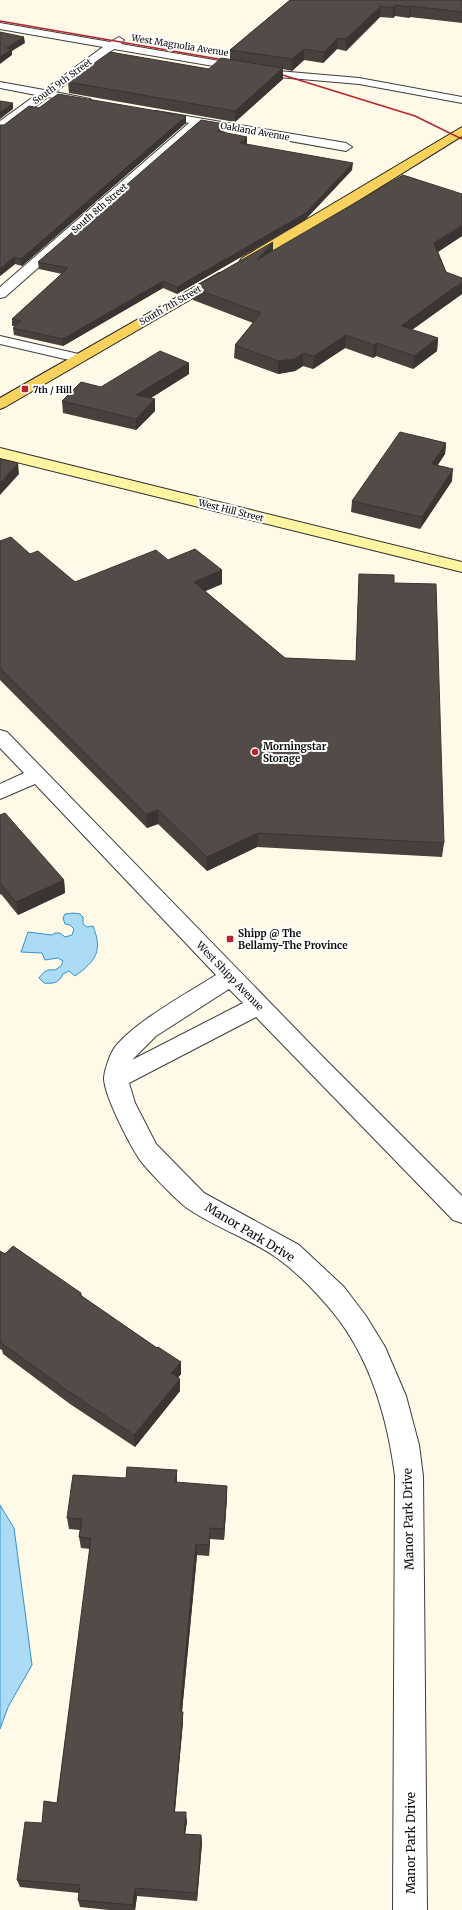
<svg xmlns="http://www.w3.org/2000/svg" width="462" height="1910" viewBox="0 0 462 1910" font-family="Merriweather,serif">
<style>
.water{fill:#acdbf6;stroke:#3391cd}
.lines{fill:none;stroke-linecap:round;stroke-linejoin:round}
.street-casing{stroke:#3d3d3d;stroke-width:2}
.secondary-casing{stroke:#2c2c2c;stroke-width:2}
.primary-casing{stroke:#1b1b1b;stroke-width:2}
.street{fill:#fff;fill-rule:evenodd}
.secondary{fill:#fff4a2;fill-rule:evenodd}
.primary{fill:#f9d25d;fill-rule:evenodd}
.rail{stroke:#b9232c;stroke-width:1.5}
.wall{fill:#47403d}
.shaded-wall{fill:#3a3432}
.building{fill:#534b47;stroke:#3a3432}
.poi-dot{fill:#b9232c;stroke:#fff;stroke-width:1.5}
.labels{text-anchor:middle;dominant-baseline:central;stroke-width:4;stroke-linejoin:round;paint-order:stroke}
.far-street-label{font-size:9px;fill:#0a0a0a;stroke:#fff}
.far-poi-label{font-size:9px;font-weight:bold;fill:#0a0a0a;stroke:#fff;text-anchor:start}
.poi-label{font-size:10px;font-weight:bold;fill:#0a0a0a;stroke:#fff;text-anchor:start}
.street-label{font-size:10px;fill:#0a0a0a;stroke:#fff}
.near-street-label{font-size:12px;fill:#0a0a0a;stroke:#fff}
</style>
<rect width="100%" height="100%" fill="#fffae7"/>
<path class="water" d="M73,913L80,914L83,917V924L87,927L93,926C103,951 96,961 75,976L69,971L63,974C59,983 53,984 44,983L39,978C44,971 47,969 55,970L61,966L63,961L58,958L45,960L42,953L21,952L28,932L52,935L55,933H60L65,937L72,935L74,929L70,925L65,924L63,918L65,914Z
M0,1505L14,1528L32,1665L8,1707L0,1729Z"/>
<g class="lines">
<g class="street-casing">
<path id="street" d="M0,23L110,42L119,37L124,40L121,44L278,71L359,78L462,97V103L359,84L278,77L114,49L55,92L90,99L92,101L90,103L86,104L48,97L4,130L0,131V121L36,95L0,88V82L44,90L103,47L0,29Z
M156,111L346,143L352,147L346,151L200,125L5,297L0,298V287L189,123L152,116L150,114L152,112Z
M0,336L83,355L85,358L83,361L78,362L0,344Z
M0,730L7,732L322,1056L462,1196V1223L453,1220L256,1017L129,1083L135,1103L156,1144L204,1193L299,1245L344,1287L366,1316L385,1347L406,1396L419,1445L423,1476L427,1910H393L395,1476C387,1414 368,1350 325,1303C313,1289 297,1273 281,1261C254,1240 215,1228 187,1208C178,1202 143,1166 138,1157C128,1141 105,1097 104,1079C104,1072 109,1057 113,1050C129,1025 189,992 216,975L35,784L0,799V784L24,773L0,748ZM229,989L243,1003L132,1060L156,1036Z"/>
</g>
<g class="secondary-casing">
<path id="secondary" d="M0,448L462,562V572L0,458Z"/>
</g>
<g class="primary-casing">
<path id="primary" d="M462,127V136L303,235L252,264H242L240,261L242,258Z
M219,273L224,274L226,277L224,280L5,407L0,409V398Z"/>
</g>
<use href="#street" class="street"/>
<use href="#secondary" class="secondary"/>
<use href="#primary" class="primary"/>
<path class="rail" d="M0,21L230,61
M273,72L415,116L462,139"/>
</g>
<path class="wall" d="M290,0H462V23L410,17L409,18L395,16L393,18L380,17L346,51L337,49L323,63L304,60L292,71L283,69V79L235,122L69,93L68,82L209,69L230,60V50Z
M39,108L186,123L22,266L15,264L0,276L4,125Z
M225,131L223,132L247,144L352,170L305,220L177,294L163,288L63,346L14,335L13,328L14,326H12V319L62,274L39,269L38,262Z
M462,236L438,252L446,272L462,294L412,330L438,338L437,351L413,369L376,356L373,358L345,348L313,369L303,366L295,371L278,374L234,358L235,345L253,323L193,300V288L273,250Z
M189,363V374L150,398L155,399V411L136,430L63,413L62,401L101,387Z
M446,443L445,454L437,465L452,481L420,529L351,512L352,501Z
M0,541L30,554L75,582L168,560L222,570V584L205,591L285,658L356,661L359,574L394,583L444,843L442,857L257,847L207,871L158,824L147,828L0,680Z
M0,815L64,880L65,893L18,915L1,894L0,895Z
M0,1251L5,1254L81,1293L82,1296L157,1348L181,1362V1374L178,1378L180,1391L135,1447L70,1404L3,1354L2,1350L0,1349Z
M177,1483L227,1486V1497L224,1540L210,1539L209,1556L197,1555L182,1712L183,1721L175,1812L187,1821L185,1834L201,1835L202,1843L197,1901L137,1896L135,1910H109L80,1907L78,1900L79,1893L20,1887L17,1880L42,1823L57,1803L90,1549L81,1548L79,1537L80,1530L69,1529L67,1518Z"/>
<path class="shaded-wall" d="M395,5V16L393,18V8Z
M381,6L380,17L346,51V39Z
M411,6L410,17L409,18L410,7Z
M24,37L25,43L12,51V55L0,64V57L6,48Z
M338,38L337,49L323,63L324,52Z
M304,49V60L292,71V59Z
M283,68V79L235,122V111Z
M13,103V109L0,119V112Z
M186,116V123L22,266L21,259Z
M225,124V131L217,138V131Z
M247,137V144L240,143Z
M353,163L352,170L305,220L177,294V287Z
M462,225V236L433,255L434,243Z
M273,242V254L257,260Z
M14,257L15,264L0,276V269Z
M163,281V288L63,346V339Z
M462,282V294L400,338L401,326Z
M346,335L345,348L313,369L314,356Z
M438,338L437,351L413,369L414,356Z
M377,343L376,356L373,358L374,345Z
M303,353V366L295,371L278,374V361Z
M189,363V374L137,407L136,395Z
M155,399V411L136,430V419Z
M446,443L445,454L431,476L432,464Z
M18,463L19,474L0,495V483Z
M453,469L452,481L420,529L422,517Z
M222,570V584L194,596V582Z
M158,810V824L147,828L146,814Z
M258,833L257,847L207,871V857Z
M64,880L65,893L18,915L16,902Z
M181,1362V1374L172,1385L171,1373Z
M180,1379V1391L135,1447L134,1435Z
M177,1470V1482L176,1494L175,1482Z
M227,1486V1497L224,1540V1529Z
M210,1528V1539L209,1556V1545Z
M196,1544L197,1555L181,1721L180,1711Z
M183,1712V1721L174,1820V1812Z
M186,1812L187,1821L184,1842V1834Z
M201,1835L202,1843L197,1901V1893Z
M135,1888L137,1896L135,1910H134L133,1905Z"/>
<path class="building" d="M290,0H462V12L411,6L410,7L395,5L393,8L381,6L346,39L338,38L324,52L304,49L292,59L230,50Z
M0,32L24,37L6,48L12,49L0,57Z
M110,52L209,69L221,58L283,68L235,111L68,82Z
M58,94L186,116L21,259L14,257L0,269V125H4L29,106L39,108Z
M0,101L13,103L0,112Z
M201,120L225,124L217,131L247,137L240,143L353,163L306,213L177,287L163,281L63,339L13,328L21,321L12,319L68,268L38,262Z
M403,175L462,194V225L434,243L446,272L462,278V282L401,326L438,338L414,356L377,343L374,345L346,335L314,356L303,353L295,359L278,361L235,345L261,313L193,288L273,242L257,260Z
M160,351L189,363L136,395L155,399L136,419L62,401L81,382L101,387Z
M400,432L446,443L432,464L453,469L422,517L352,501Z
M0,459L18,463L0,483Z
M11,537L30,554L38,551L75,582L156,550L168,560L195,549L222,570L194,582L285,658L356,661L359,574L394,575V583L436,584L444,843L258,833L207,857L158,810L146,814L0,668V541Z
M5,813L64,880L16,902L0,883V815Z
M13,1246L81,1293L80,1295L157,1348L158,1347L181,1362L171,1373L180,1379L134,1435L68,1391L0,1342L2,1340L0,1338V1251L5,1254Z
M127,1467L177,1470L175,1482L227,1486L224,1529L210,1528L209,1545L196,1544L180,1711L183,1712L174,1812H186L184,1834L201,1835L197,1893L135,1888L133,1905L78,1900L80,1885L17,1880L25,1822L42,1823L44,1801L57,1803L91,1538L79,1537L82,1519L67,1518L73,1475L126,1478Z"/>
<g class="poi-dot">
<rect x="21" y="385" width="8" height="8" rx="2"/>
<circle cx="255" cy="752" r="4"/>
<rect x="226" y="935" width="8" height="8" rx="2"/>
</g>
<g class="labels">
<g class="far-street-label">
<text transform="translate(180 45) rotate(9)">West Magnolia Avenue</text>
<text transform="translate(62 81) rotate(-36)">South 9th Street</text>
<text transform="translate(255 131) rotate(10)">Oakland Avenue</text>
<text transform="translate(99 208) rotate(-41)">South 8th Street</text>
<text transform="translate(170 305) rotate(-30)">South 7th Street</text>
<text transform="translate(231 510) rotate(14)">West Hill Street</text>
</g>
<g class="far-poi-label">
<text x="33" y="389">7th / Hill</text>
</g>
<g class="poi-label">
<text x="263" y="746">Morningstar<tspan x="263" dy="12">Storage</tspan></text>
<text x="238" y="933">Shipp @ The<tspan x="238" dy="12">Bellamy-The Province</tspan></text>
</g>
<g class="street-label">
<text transform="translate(230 976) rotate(46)">West Shipp Avenue</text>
</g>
<g class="near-street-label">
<text transform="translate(250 1232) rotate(31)">Manor Park Drive</text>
<text transform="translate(408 1519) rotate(-91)">Manor Park Drive</text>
<text transform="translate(410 1843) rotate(-90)">Manor Park Drive</text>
</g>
</g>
</svg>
